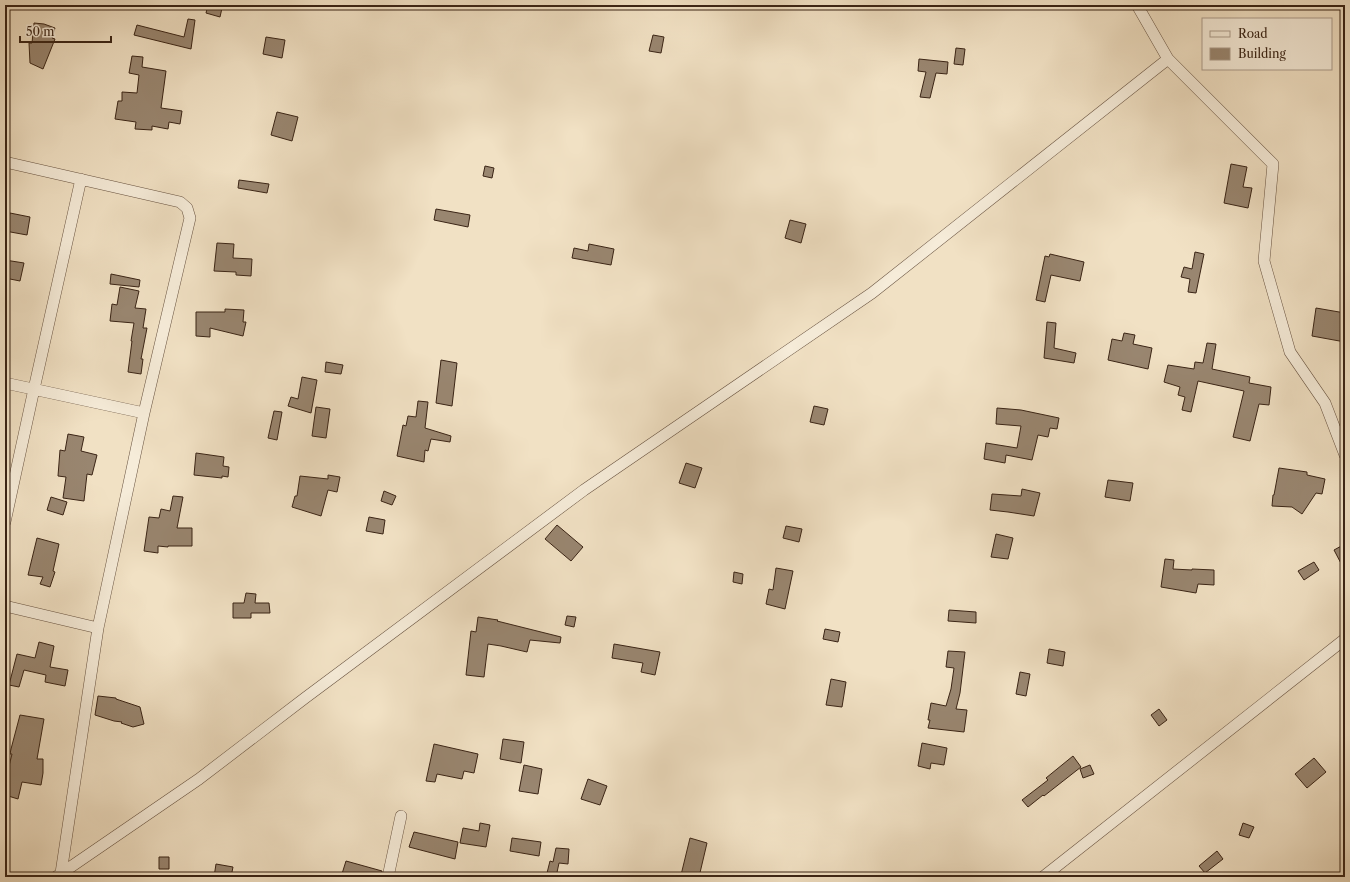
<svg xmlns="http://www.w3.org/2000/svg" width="1350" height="882" font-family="'Libre Caslon Text',serif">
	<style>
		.building { fill: #998670; stroke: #3a2415 }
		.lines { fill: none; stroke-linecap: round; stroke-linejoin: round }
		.street-casing { stroke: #685341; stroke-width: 12 }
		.street { stroke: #f6ecd9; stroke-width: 11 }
	</style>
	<rect width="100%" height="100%" fill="#f1e1c4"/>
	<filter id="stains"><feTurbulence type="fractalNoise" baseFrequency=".005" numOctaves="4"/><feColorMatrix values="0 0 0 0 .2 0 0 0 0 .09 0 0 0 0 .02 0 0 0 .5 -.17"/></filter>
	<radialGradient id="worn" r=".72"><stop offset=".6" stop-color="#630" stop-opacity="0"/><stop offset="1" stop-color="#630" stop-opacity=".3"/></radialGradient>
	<path class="building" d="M208 5 222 8 220 17 206 13Z
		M188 19 195 20 191 49 134 35 137 25 184 37Z
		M34 23 44 24 55 28 52 38 55 39 43 69 30 63 29 43H32Z
		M653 35 664 37 661 53 649 51Z
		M266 37 285 40 282 58 263 54Z
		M956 48 965 49 963 65 954 64Z
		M132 56 143 57 142 67 166 71 161 108 182 111 180 124 169 122 168 129 152 126V130L135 129 136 122 115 119 118 101H122V92L137 93 139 75 129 73Z
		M919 59 948 62 947 74 936 73 930 98 920 97 926 72 918 71Z
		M277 112 298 117 292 141 271 135Z
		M1231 164 1247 167 1243 187 1252 188 1248 208 1224 203Z
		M485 166 494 168 492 178 483 176Z
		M239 180 269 184 267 193 238 188Z
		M436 209 470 215 468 227 434 220Z
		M10 213 30 217 27 235 5 231V221L8 222Z
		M790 220 806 224 801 243 785 238Z
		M217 243 234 244 233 258 252 259 251 276 236 275V272L214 271Z
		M589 244 614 249 611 265 572 258 574 248 588 251Z
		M1195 252 1204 254 1196 293 1188 292 1190 279 1181 277 1184 267 1192 269Z
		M1050 254 1084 262 1080 281 1051 275 1045 302 1036 300 1045 256 1049 257Z
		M5 260 24 263 20 281 5 278Z
		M111 274 140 280 139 287 110 284Z
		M120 287 139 291 135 308 146 309 143 328H147L141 359H143L141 374 128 372 132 341H131L134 323 110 321 112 304 117 305Z
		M1316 308 1345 313V342L1312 336Z
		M225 309 244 310 243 322H246L243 336 210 328V337L196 336V312H225Z
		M1047 322 1056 323 1054 348 1076 353 1074 363 1044 358Z
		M1124 333 1135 335 1133 344 1152 348 1148 369 1108 360 1112 339 1122 341Z
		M1207 343 1216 344 1212 369 1250 377 1249 383 1271 387 1269 405 1259 404 1250 441 1233 437 1244 391 1198 381 1191 412 1182 410 1185 397 1178 395 1180 387 1164 382 1168 365 1194 369 1195 362 1203 363Z
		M441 360 457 363 452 406 436 403Z
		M326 362 343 365 341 374 325 372Z
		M302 377 317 380 311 413 288 406 291 397 298 399Z
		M418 401 428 402 425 428 451 436 450 442 431 439 428 451 425 450 424 462 397 456 403 425 406 426 408 416 416 417Z
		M814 406 828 409 824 425 810 422Z
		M316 407 330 409 326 438 312 436Z
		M997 408 1021 410 1059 418 1057 429 1050 428 1048 437 1038 435 1032 460 1006 455 1005 463 984 459 986 443 1017 448 1021 426 996 424Z
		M274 411 282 412 277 440 268 438Z
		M68 434 84 437 81 451 97 455 92 475 87 474 84 501 63 498 66 477 58 476 60 450 65 451Z
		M196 453 224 457 223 466 229 467 228 477 222 476V478L194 475Z
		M686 463 702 468 695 488 679 483Z
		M1279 468 1307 472V475L1325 479 1322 494 1316 493 1302 514 1292 507 1272 506 1273 495H1274Z
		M328 475 340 477 337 492 328 490 321 516 292 507 295 496H297L300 476 328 479Z
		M1108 480 1133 483 1130 501 1105 497Z
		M1022 489 1040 493 1034 516 1008 512 990 510 992 494 1021 496Z
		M384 491 396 496 392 505 381 501Z
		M173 496 183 497 177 528H192V546H168V547L158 546V553L144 551 149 517 159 518 161 509 170 511Z
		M51 497 67 502 63 515 47 510Z
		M369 517 385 520 383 534 366 531Z
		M557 525 583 547 571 561 545 539Z
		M786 526 802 529 799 542 783 538Z
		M996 534 1013 538 1008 559 991 557Z
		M37 538 59 544 53 571 55 572 50 587 40 584 43 577 28 575Z
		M1345 544V571L1334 550Z
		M1165 559 1174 560 1173 569 1192 570V569L1214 570V585L1198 584 1196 593 1161 587Z
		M1314 562 1319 570 1304 580 1298 571Z
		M776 568 793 571 785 609 766 604 769 589 773 590Z
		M734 572 743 574 742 584 733 582Z
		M246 593 256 594 255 603H269L270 613H251V618H233V603H244Z
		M949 610 976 612V623L948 621Z
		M567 616 576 617 574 627 565 625Z
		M478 617 498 620 497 621 561 637 560 643 530 640 527 652 501 646 488 644 484 677 466 675 471 631 476 632Z
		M825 629 840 632 838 642 823 639Z
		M39 642 54 646 50 667 68 670 65 686 45 682 46 675 24 670 19 687 9 685 17 654 35 658Z
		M614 644 660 652 655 675 641 672 643 663 612 658Z
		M1049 649 1065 652 1063 666 1047 663Z
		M948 651 965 652 960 693 956 709 967 710 964 732 928 728 930 720H928L931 703 946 706 951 689 954 668 946 667Z
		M1020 672 1030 674 1026 696 1016 694Z
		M831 679 846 682 842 707 826 705Z
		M98 696 116 698V699L140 707 144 724 133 727 121 723 122 722 114 721 95 715Z
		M1159 709 1167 720 1159 726 1151 715Z
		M20 715 44 719 37 759H43V773L41 785 22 782 18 799 5 795V782L12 754H10L11 749Z
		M503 739 524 742 521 763 500 759Z
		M922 743 947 748 944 765 931 763 930 769 918 766Z
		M434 744 478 754 474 773 464 771 462 779 437 774 435 782 426 781Z
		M1073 756 1081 767 1044 796 1043 795 1028 807 1022 800 1048 780 1046 778Z
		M1314 758 1326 772 1307 788 1295 774Z
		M524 765 542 769 538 794 519 791Z
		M1090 765 1094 774 1083 778 1080 769Z
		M588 779 607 786 600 805 581 799Z
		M480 823 490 825 486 847 460 843 463 828 479 831Z
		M1243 823 1254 827 1249 838 1239 835Z
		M414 832 458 842 455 859 409 847Z
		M512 838 541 842 539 856 510 851Z
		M690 838 707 843 699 877H689L681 875Z
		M556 848 569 849 568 864 559 863 556 877H546L550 861 553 862Z
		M1217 851 1223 859 1205 873 1199 866Z
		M159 857H169V869H159Z
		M346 861 382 871 381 877H341Z
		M216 864 233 867 231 877H214Z"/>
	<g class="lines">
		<g class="street-casing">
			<path id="street" d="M1137 5 1168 59 1273 164 1264 261 1290 352 1325 403 1345 455
				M5 162 180 202 187 208 190 218 144 413 98 628 61 873
				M5 383 144 413
				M5 522 34 389 81 179
				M5 606 98 628
				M56 877 199 779 305 698 584 490 872 293 1168 59
				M388 877 401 816
				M1043 877 1345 639"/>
		</g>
		<use href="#street" class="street"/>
	</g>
	<rect width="1350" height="882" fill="none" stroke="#f1e1c4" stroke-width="20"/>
	<rect x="6" y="6" width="1338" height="870" fill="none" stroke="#3a2415" stroke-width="2"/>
	<rect x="10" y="10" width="1330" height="862" fill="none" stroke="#3a2415"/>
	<rect x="1202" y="18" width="130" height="52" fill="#f6ecd9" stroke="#ab9c8b"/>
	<rect x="1210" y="31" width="20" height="6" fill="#f6ecd9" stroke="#ab9c8b"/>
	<text x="1238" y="38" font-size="12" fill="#3a2415">Road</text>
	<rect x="1210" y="48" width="20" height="12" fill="#998670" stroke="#ab9c8b"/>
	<text x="1238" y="58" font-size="12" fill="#3a2415">Building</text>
	<path d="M20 36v6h91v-6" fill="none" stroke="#3a2415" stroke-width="2"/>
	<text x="26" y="36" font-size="12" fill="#3a2415" stroke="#f6ecd9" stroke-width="3" paint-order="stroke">50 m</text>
	<rect width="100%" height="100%" filter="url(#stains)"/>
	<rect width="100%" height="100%" fill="url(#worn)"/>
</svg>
